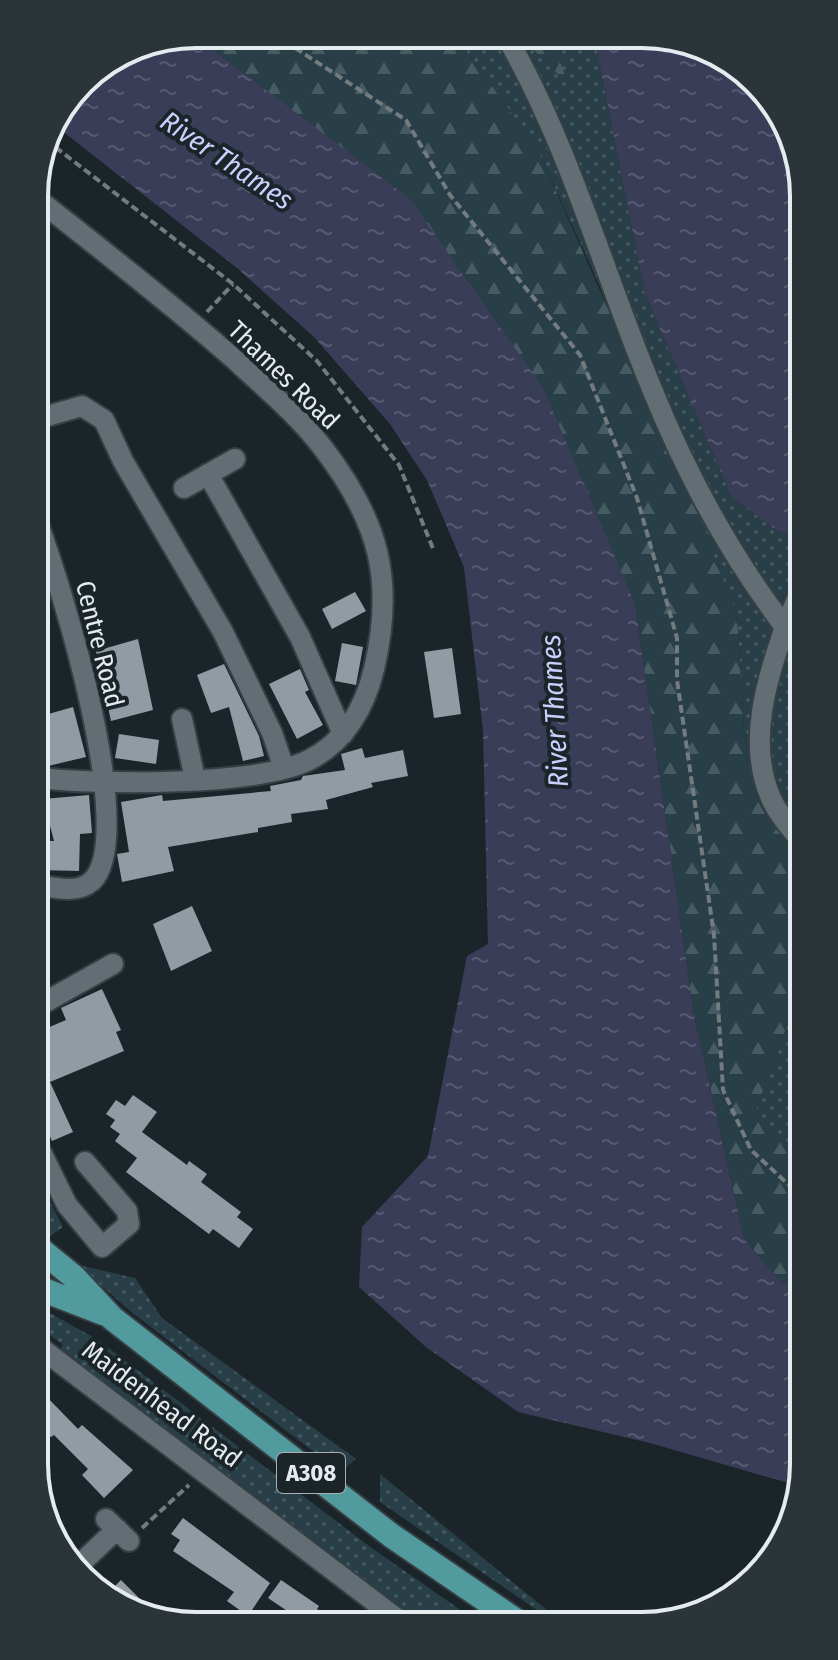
<svg xmlns="http://www.w3.org/2000/svg" width="838" height="1660" font-family="'Fira Sans Condensed',sans-serif">
	<style>
		.green { fill: url(#green-dots) }
		.forest { fill: url(#forest-firs) }
		.water { fill: url(#water-ripples) }
		.building { fill: #929ba4 }
		.lines { fill: none; stroke-linecap: round; stroke-linejoin: round }
		.minor-casing { stroke: #363f43; stroke-width: 24 }
		.major-casing { stroke: #363f43; stroke-width: 28 }
		.path { stroke: #737b7f; stroke-width: 4; stroke-dasharray: 8 4; stroke-linecap: butt }
		.minor { stroke: #626e73; stroke-width: 20 }
		.major { stroke: #519a9e; stroke-width: 24 }
		.labels { text-anchor: middle; stroke-width: 8; stroke-linejoin: round; paint-order: stroke }
		.shield { fill: #1b2529; stroke: #a8b0b4; stroke-width: 2 }
		.shield-label { font-size: 24px; font-weight: bold; fill: #e5ecef }
		.street-label { font-size: 26px; fill: #e5ecef; stroke: #1b2529 }
		.water-label { font-size: 28px; font-style: italic; fill: #c9cffc; stroke: #1b2529 }
		.rim { fill: none; stroke: #e5ecef; stroke-width: 4 }
	</style>
	<defs>
		<pattern id="green-dots" width="8" height="8" patternUnits="userSpaceOnUse" patternTransform="scale(2)"><rect width="8" height="8" fill="#283f48"/><path d="M2 2h.1M6 6h.1" fill="none" stroke="#475b63" stroke-width="1.8" stroke-linecap="round"/></pattern>
		<pattern id="forest-firs" width="22" height="20" patternUnits="userSpaceOnUse" patternTransform="scale(2)"><rect width="22" height="20" fill="#283f48"/><path d="M5 1l3.5 6h-7zM16 11l3.5 6h-7z" fill="#475b63"/></pattern>
		<pattern id="water-ripples" width="26" height="14" patternUnits="userSpaceOnUse" patternTransform="scale(2)"><rect width="26" height="14" fill="#3a3d58"/><path d="M2 4q2-2 4 0t4 0M15 11q2-2 4 0t4 0" fill="none" stroke="#565970"/></pattern>
	</defs>
	<rect width="100%" height="100%" fill="#1b2529"/>
	<path class="green" d="M455 36 594 37 645 294 731 496 773 528 798 540 800 854 781 835 764 803 744 731 737 614 602 291 537 148Z
		M775 114 796 145V213Z
		M801 988 802 1163 756 1110Z
		M41 1184 63 1227 47 1238 41 1232Z
		M78 1265 135 1278 162 1318 356 1459 340 1472 130 1311Z
		M41 1308 98 1340 373 1549 475 1620 417 1621 60 1349 63 1345 41 1328Z
		M380 1474 558 1619H550L380 1502Z"/>
	<path class="forest" d="M193 35 455 36 537 148 693 501 737 614 744 731 764 803 781 835 800 854 801 988 756 1110 802 1163V1287L781 1282 744 1239 694 1015 635 604Z
		M521 36H550L569 85 524 40Z"/>
	<path class="water" d="M193 35 410 199 543 388 635 604 694 1015 744 1239 781 1282 802 1287 804 1475 799 1486 650 1443 518 1412 426 1347 359 1287 362 1227 428 1156 467 956 488 944 483 731 464 567 427 480 390 424 314 337 237 268 52 123C101 59 114 50 193 35Z
		M594 37H673L748 74 775 114 796 213 798 540 773 528 731 496 645 294Z"/>
	<path class="building" d="M355 592 366 611 332 629 322 609Z
		M138 639 153 710 111 721 96 651Z
		M342 643 363 647 356 685 335 681Z
		M452 648 461 714 434 718 424 652Z
		M224 664 259 736 264 756 243 761 229 707 211 713 197 675Z
		M300 669 309 690 305 692 323 725 297 739 269 684Z
		M73 707 86 757 48 766 38 717Z
		M119 734 159 740 156 764 115 758Z
		M362 748 365 758 403 750 408 776 371 783 373 787 326 800 328 809 291 814 292 822 258 828V832L168 847 174 871 122 882 117 854 129 852 121 802 162 795 163 801 271 791 270 786 301 780 303 776 345 770 341 754Z
		M89 795 92 833 80 834 79 871 39 870V841H54L43 799Z
		M192 906 212 951 171 971 153 924Z
		M102 989 121 1030 116 1032 124 1051 50 1082 73 1132 52 1141 40 1114V1031L66 1020 61 1008Z
		M133 1095 157 1112 142 1132 187 1165 189 1161 207 1174 201 1182 241 1212 237 1217 253 1229 239 1248 213 1229 209 1234 126 1172 137 1158 115 1141 120 1134 110 1127 115 1120 106 1114 116 1100 125 1106Z
		M42 1392 78 1429 82 1425 133 1470 104 1498 82 1475 88 1469 54 1435 51 1437 42 1428Z
		M183 1518 270 1583 248 1616 227 1601 234 1592 173 1551 180 1540 171 1534Z
		M121 1580 155 1614 154 1615 107 1594Z
		M281 1580 319 1606 317 1609 337 1622 305 1623 268 1598Z"/>
	<g class="lines">
		<g class="minor-casing">
			<path id="minor" d="M506 36C570 147 603 272 652 389 686 473 730 555 785 627 766 681 747 744 771 798 777 813 790 827 800 840
				M35 197C102 250 169 302 233 358 264 387 297 414 323 448 379 521 395 580 374 669 365 707 345 742 309 760 258 786 98 785 39 778
				M37 419 82 406 104 420 123 461 223 632 272 733 284 768
				M208 474 300 637 343 734
				M184 488 235 459
				M37 522C60 580 139 835 92 881 78 894 56 888 39 885
				M798 597 785 627 799 641
				M182 719 195 779
				M40 1005 113 964
				M41 1152 67 1205 102 1247 129 1224 127 1211 85 1162
				M42 1349 400 1621
				M106 1519 129 1541
				M77 1567 117 1529"/>
		</g>
		<g class="major-casing">
			<path id="major" d="M41 1250 74 1277 112 1318 312 1474 392 1536 515 1620
				M41 1289 103 1313"/>
		</g>
		<path class="path" d="M275 35 406 120 450 195 580 355 637 498 677 638V680L714 935 723 1090 751 1150 802 1197
			M46 140 233 284 317 361 399 465 434 551
			M207 312 233 284
			M142 1528 189 1485"/>
		<use href="#minor" class="minor"/>
		<use href="#major" class="major"/>
	</g>
	<g class="labels">
		<rect class="shield" x="277" y="1453" width="68" height="40" rx="6"/>
		<g class="shield-label">
			<text x="311" y="1481">A308</text>
		</g>
		<g class="street-label">
			<text transform="translate(284 375) rotate(44)" y="9">Thames Road</text>
			<text transform="translate(100 644) rotate(76)" y="9">Centre Road</text>
			<text transform="translate(162 1404) rotate(37)" y="9">Maidenhead Road</text>
		</g>
		<g class="water-label">
			<text transform="translate(227 160) rotate(34)" y="10">River Thames</text>
			<text transform="translate(554 711) rotate(-93)" y="10">River Thames</text>
		</g>
	</g>
	<path d="M0 0H838V1660H0ZM196 48H642A148 148 0 0 1 790 196V1464A148 148 0 0 1 642 1612H196A148 148 0 0 1 48 1464V196A148 148 0 0 1 196 48Z" fill="#2b3539" fill-rule="evenodd"/>
	<path class="rim" d="M196 48H642A148 148 0 0 1 790 196V1464A148 148 0 0 1 642 1612H196A148 148 0 0 1 48 1464V196A148 148 0 0 1 196 48Z"/>
</svg>
